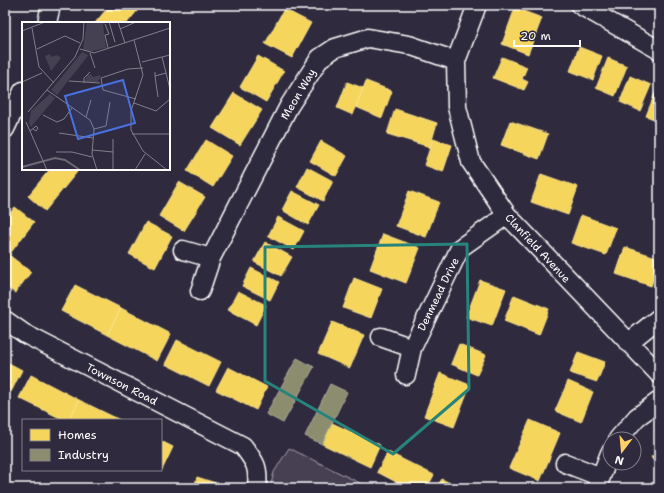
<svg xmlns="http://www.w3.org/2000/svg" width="664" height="493" font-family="'Shantell Sans',sans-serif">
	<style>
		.green { fill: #464152; stroke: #a2a0a8 }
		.homes { fill: #f6d55c; stroke: #f9e28d }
		.industry { fill: #8c8c6e; stroke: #aeae9a }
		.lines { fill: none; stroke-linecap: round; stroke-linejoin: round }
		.street-casing { stroke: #fff; stroke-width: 21 }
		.street { stroke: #2f2a3d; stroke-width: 18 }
		.marked { fill: none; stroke: #27847c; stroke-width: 3; stroke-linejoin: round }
		.labels { text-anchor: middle; stroke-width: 4; stroke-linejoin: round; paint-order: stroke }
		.street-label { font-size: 11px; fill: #fff; stroke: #2f2a3d }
		.inset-river { fill: none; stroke: #6d6a77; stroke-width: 2 }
		.inset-road { fill: none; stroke: #827f8b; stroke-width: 1 }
		.view { fill: #4a71e0; fill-opacity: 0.15; stroke: #4a71e0; stroke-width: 2 }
		.inset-edge { fill: none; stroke: #fff; stroke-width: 2 }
	</style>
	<rect width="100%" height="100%" fill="#2f2a3d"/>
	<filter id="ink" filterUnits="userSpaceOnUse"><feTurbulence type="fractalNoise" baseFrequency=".025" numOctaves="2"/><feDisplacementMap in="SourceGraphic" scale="8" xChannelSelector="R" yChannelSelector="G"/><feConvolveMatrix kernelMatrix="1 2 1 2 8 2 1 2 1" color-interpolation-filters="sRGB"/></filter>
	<g filter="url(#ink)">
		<path class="green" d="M289 448 370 488H270L274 472Z"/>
		<path class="homes" d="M110 5H142L127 23H95Z
			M419 5H434L432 10Z
			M650 5H659V12L649 8Z
			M515 8 542 18 528 54 502 44Z
			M284 9 311 23 292 58 265 44Z
			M579 47 602 56 593 80 570 71Z
			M258 56 284 71 266 102 240 87Z
			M502 57 527 67 522 79 528 82 524 90 493 78Z
			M608 58 627 66 615 96 596 88Z
			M630 76 651 85 640 111 620 102Z
			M366 81 392 91 382 118 356 107Z
			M347 82 363 88 353 115 337 108Z
			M657 88 659 89V121L646 116Z
			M234 93 262 110 240 145 212 128Z
			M395 109 437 123 430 147 387 134Z
			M510 121 548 134 539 159 501 145Z
			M433 139 452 145 443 172 424 165Z
			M206 140 232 156 213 187 187 171Z
			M321 141 347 156 336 176 310 161Z
			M307 167 333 181 323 201 297 187Z
			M50 169H74L77 172 45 211 28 196Z
			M541 174 578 187 568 215 531 202Z
			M179 182 205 197 184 231 159 216Z
			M292 191 319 205 308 225 282 210Z
			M409 191 439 202 426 237 396 226Z
			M15 207 34 222 9 255 31 272 15 293 5 286V219Z
			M581 215 616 228 606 255 571 243Z
			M278 217 304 231 294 250 268 236Z
			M146 222 172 236 155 268 129 254Z
			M383 234 420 248 406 283 370 269Z
			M265 242 292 257 281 276 254 262Z
			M625 247 659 258V262L651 286 616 274Z
			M251 268 279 282 270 300 242 286Z
			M354 278 382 289 371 318 343 308Z
			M480 280 506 289 492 326 466 317Z
			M75 285 121 308 107 335 61 311Z
			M238 291 266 305 256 325 228 310Z
			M514 295 549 309 539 335 504 321Z
			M121 308 171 334 157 361 107 335Z
			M332 322 364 335 350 368 318 354Z
			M177 340 221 362 209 386 165 364Z
			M459 344 486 355 477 375 451 364Z
			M578 352 605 362 597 382 570 373Z
			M5 361 22 370 11 392 5 389Z
			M228 367 267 387 256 410 216 390Z
			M440 373 470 385 454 427 424 416Z
			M31 375 79 400 69 420H64L19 398Z
			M568 381 593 392 581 422 555 411Z
			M79 400 120 420H69Z
			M530 420 560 433 540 481 509 468Z
			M332 423 380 445 370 467 322 444Z
			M161 441 173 447 162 470 161 469Z
			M388 452 434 475 427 488H408L377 472Z
			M659 452V469L651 457Z
			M197 477 228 487 227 488H194Z
			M442 479 459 488H436Z"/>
		<path class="industry" d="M297 358 314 367 283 423 266 414Z
			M330 384 347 392 322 444 305 436Z"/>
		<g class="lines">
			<g class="street-casing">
				<path id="street" d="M477 5 456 61 457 107 471 162 507 215 659 374
					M580 5 659 50
					M47 23 51 5
					M5 129 23 91
					M183 250 211 258
					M200 291 211 258 289 106 320 58 335 48 368 38 409 45 456 61
					M5 320 25 334 243 446C255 462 259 466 257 488
					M381 337 412 348
					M628 343 659 318
					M406 375 412 348 460 248 507 215
					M618 439 637 417 659 401
					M565 463 601 477
					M597 487 610 453"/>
			</g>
			<use href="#street" class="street"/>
		</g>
	</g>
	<path class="marked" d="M467 244 469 389 393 454 265 381V247Z"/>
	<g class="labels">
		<g class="street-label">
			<text transform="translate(298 94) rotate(-59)" y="4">Meon Way</text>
			<text transform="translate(538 248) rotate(47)" y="4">Clanfield Avenue</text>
			<text transform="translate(438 294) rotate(-64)" y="4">Denmead Drive</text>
			<text transform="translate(122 384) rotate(27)" y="4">Townson Road</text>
		</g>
	</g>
	<g transform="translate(22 22)">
		<rect width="148" height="148" fill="#2f2a3d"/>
		<path d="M65 0H86L81 2 84 26 67 30 61 27ZM60 30 66 33 65 35 35 73 29 68ZM28 32 30 35 35 33 39 36 29 49 23 34ZM69 52 71 55 79 53 76 60H63L65 53ZM28 72 33 76 9 105 7 101 9 89Z" fill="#464152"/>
		<path class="inset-river" d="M0 145 33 136 43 138 58 148"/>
		<path class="inset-road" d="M87 0 93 20M96 0 103 21M83 2 87 12 83 13 86 26M10 6 17 45 32 61M98 7 114 0M0 9 23 0M112 18 121 53 109 89V108L121 129 145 148M15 27 43 14 58 21M58 27 72 31 148 6M68 31 73 46M140 35 148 67M120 40 148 33M133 50V54L144 51M133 54 136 75M47 59 78 61M0 60 20 51M62 61V56L68 50M25 68 68 98 72 107 70 132 75 148M114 77 81 68 79 56 106 47 121 46M112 81 134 89 148 77M6 90 53 35 61 17 62 0M21 93 35 100 42 97 50 86M64 95 69 78M4 100 25 148M72 107 84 104 88 80M8 109 14 104 16 106 14 109 11 107M37 111 71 116M110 112H148M91 117V147M70 128 91 130M34 130H50L70 135M113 148 123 132"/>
		<path class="view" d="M101 58 113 101 56 117 43 74Z"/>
		<rect width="148" height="148" class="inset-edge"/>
	</g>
	<rect width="664" height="493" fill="none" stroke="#2f2a3d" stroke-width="20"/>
	<rect x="10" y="10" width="644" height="473" fill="none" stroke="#fff" stroke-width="1.5" filter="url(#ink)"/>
	<rect x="22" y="419" width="140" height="52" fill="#2f2a3d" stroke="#827f8b"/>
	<rect x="30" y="429" width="20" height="12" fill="#f6d55c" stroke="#827f8b"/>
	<text x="58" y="439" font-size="12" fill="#ffffff">Homes</text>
	<rect x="30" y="449" width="20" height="12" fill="#8c8c6e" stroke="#827f8b"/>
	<text x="58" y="459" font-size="12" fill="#ffffff">Industry</text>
	<g transform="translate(622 451) rotate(196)"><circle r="19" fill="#2f2a3d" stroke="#827f8b"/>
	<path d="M0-3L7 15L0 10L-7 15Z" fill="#ffd166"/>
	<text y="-6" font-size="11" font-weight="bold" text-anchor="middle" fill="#ffffff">N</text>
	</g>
	<path d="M514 40v6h66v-6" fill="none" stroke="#ffffff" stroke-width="2"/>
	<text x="520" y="40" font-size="12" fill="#ffffff" stroke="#2f2a3d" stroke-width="3" paint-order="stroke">20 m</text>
</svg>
